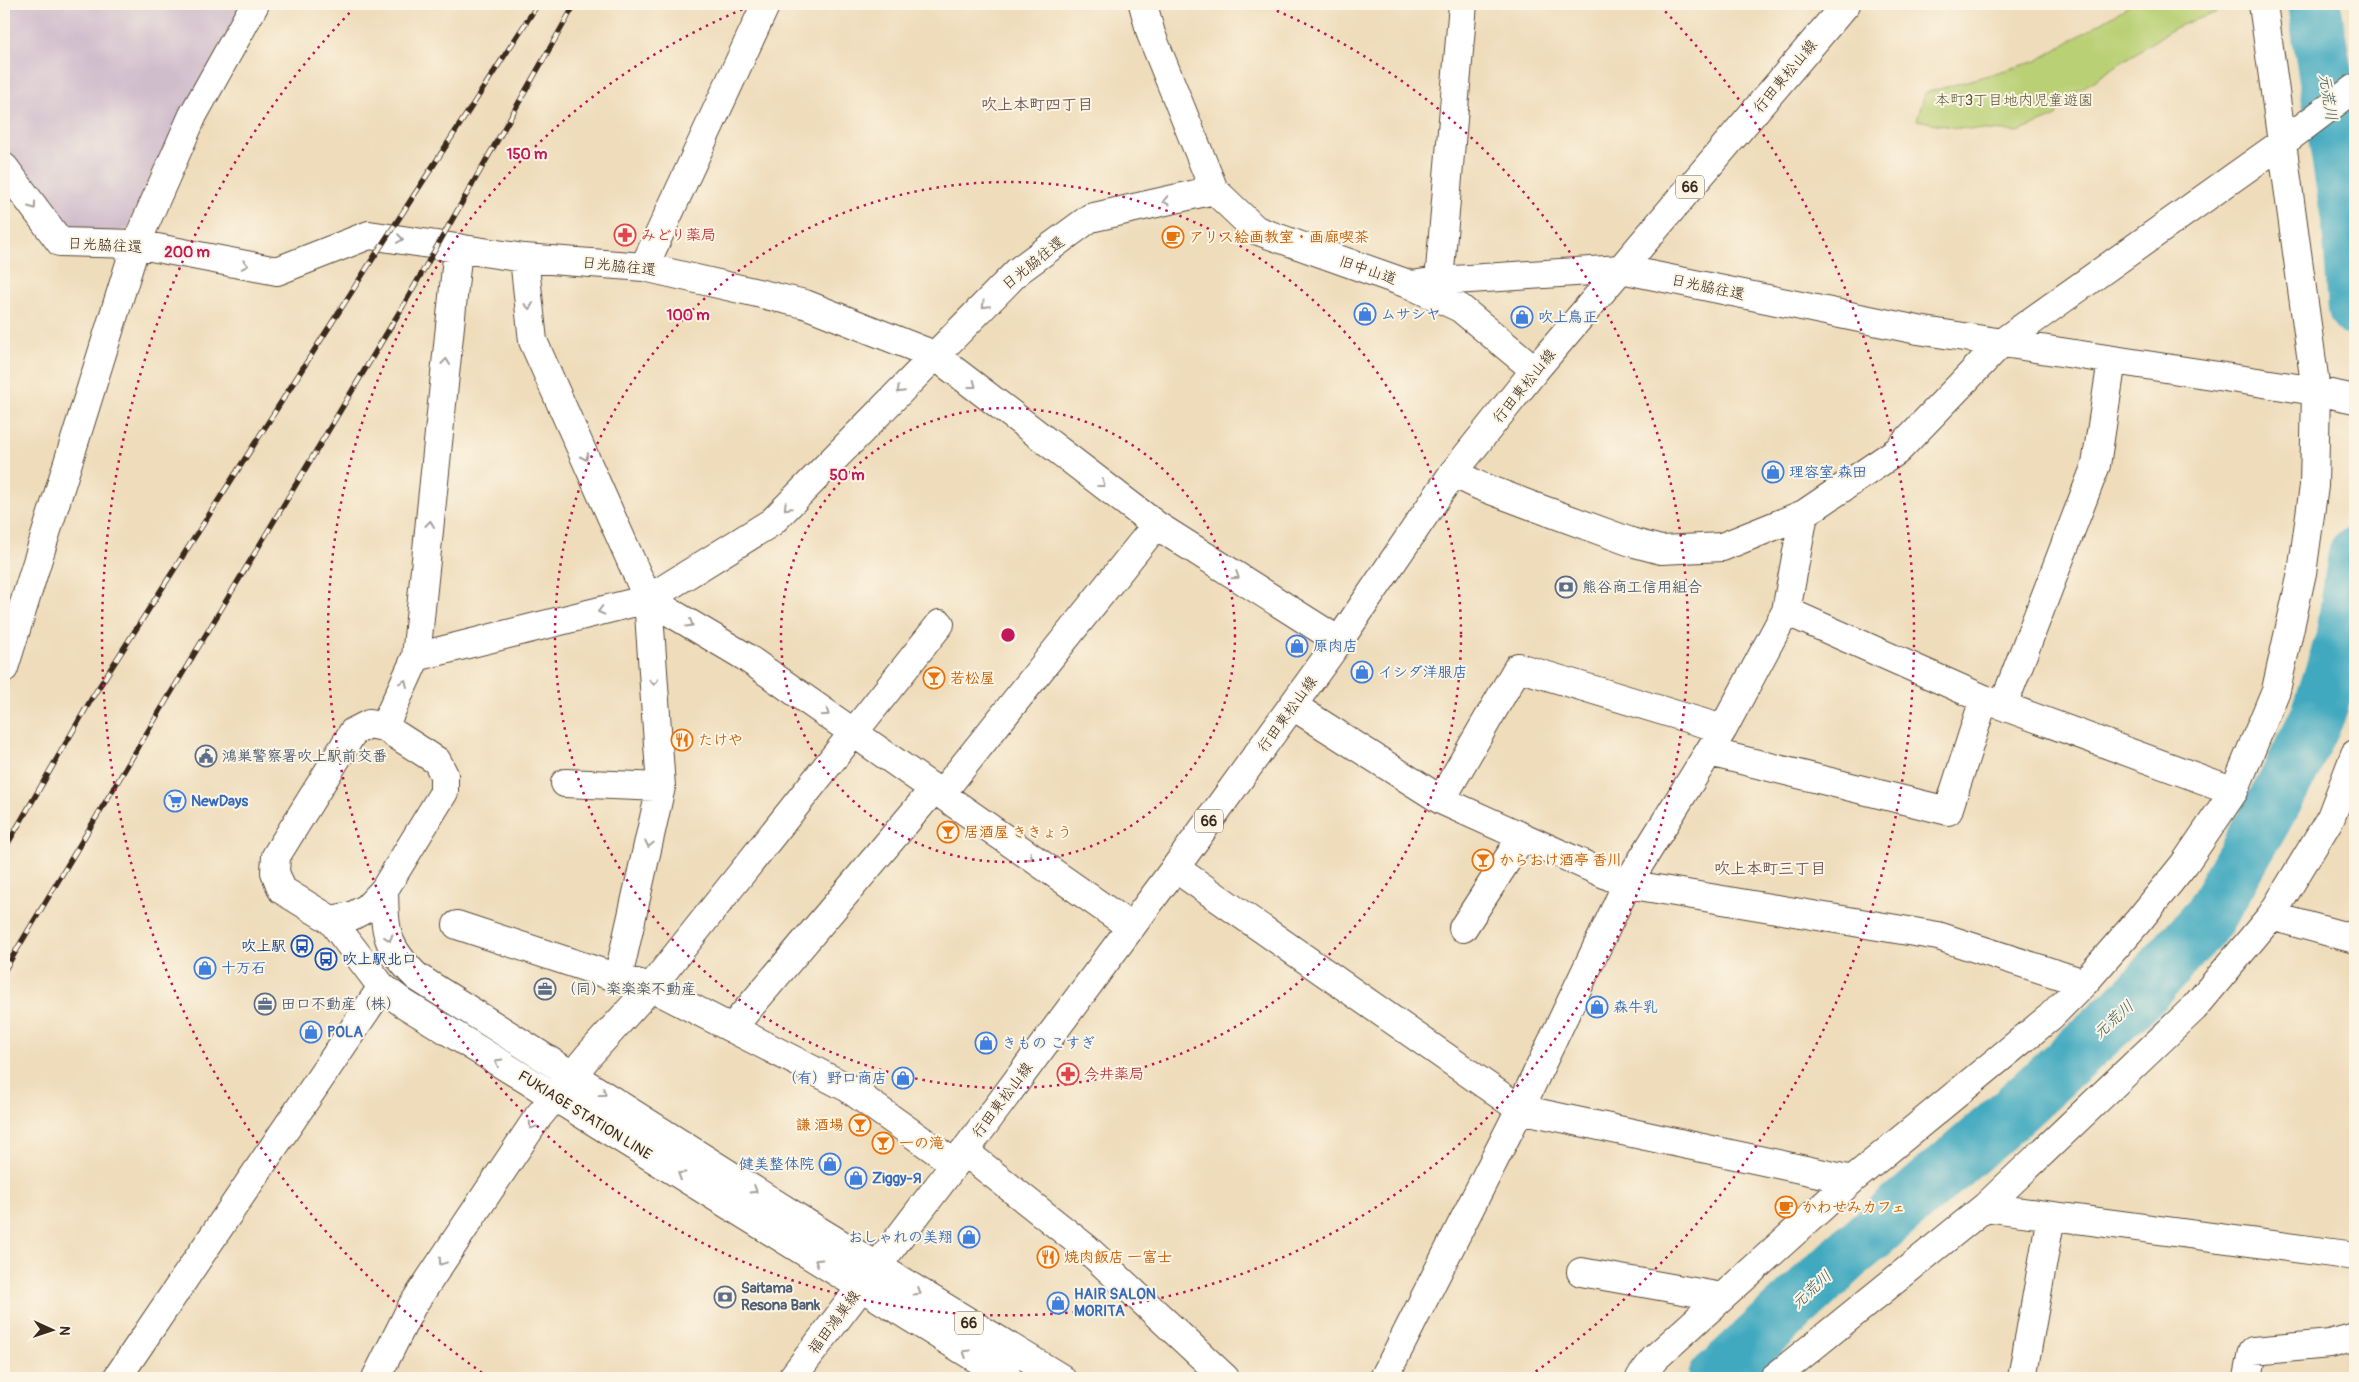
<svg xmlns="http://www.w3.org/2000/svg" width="2359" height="1382" font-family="Pangolin,'Klee One',sans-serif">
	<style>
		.industrial { fill: #d0bdcc }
		.green { fill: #b9d074; stroke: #7a7d49 }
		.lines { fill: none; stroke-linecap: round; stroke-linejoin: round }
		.river { stroke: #3fa9bf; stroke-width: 54 }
		.minor-casing { stroke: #564535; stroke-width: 30 }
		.major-casing { stroke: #564535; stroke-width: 30 }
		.minor { stroke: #fff; stroke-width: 28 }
		.major { stroke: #fff; stroke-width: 28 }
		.rail-casing { stroke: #3b2a1e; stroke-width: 5.5 }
		.rail { stroke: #fcf5e5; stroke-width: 4; stroke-dasharray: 11; stroke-linecap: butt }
		.oneway { stroke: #a79f9a }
		.ring { fill: none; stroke: #c2185b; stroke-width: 2.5; stroke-dasharray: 2.5 5 }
		.labels { text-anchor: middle; stroke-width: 4; stroke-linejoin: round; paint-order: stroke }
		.shield { fill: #fcf5e5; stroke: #75675a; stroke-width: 1 }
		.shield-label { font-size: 14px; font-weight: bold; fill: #3b2a1e }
		.street-label { font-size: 15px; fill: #3b2a1e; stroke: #fcf5e5 }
		.park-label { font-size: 15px; fill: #5a5434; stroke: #fcf5e5 }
		.health-label { font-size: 15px; font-weight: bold; fill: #be3a42; stroke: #fcf5e5; text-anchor: start }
		.food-label { font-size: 15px; font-weight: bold; fill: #c56008; stroke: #fcf5e5; text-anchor: start }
		.shop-label { font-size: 15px; font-weight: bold; fill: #366cbe; stroke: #fcf5e5; text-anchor: start }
		.service-label { font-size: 15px; font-weight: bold; fill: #4e5e75; stroke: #fcf5e5; text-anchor: start }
		.transit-label { font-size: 15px; font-weight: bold; fill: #164399; stroke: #fcf5e5; text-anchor: end }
		.water-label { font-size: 16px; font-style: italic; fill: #3d5d5e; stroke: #fcf5e5 }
		.neighbourhood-label { font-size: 16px; font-weight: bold; fill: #72585c; stroke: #fcf5e5 }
		.centre { fill: #c2185b; stroke: #fcf5e5; stroke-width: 2.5 }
		.ring-label { font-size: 15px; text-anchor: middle; font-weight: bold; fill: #c2185b; stroke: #fcf5e5; stroke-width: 4; stroke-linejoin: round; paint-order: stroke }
	</style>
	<rect width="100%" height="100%" fill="#fcf5e5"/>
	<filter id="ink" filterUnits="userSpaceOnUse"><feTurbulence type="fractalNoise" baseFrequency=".02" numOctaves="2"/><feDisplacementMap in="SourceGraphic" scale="10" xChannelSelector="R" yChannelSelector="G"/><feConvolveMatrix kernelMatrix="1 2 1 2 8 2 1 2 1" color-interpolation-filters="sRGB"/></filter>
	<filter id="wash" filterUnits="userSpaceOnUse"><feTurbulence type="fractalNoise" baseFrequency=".0096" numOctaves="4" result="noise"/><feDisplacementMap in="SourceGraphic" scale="20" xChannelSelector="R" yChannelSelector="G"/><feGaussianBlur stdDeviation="1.12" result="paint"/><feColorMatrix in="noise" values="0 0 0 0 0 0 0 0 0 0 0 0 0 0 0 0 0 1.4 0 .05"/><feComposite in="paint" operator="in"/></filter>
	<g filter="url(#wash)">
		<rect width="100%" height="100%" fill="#eedcba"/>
		<path class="industrial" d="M4 4H244L154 169 127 229 98 237 78 234 48 215 4 158Z"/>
		<path class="green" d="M2132 4H2239L2174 28 2061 102 2057 116 2018 132 1956 128 1917 120 1925 93 2037 61Z"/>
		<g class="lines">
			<path class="river" d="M2314 4 2349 226 2355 309
				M1715 1378 1852 1251 1997 1126 2139 996 2209 917 2284 785 2318 715 2342 640 2355 554"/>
		</g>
	</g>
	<g filter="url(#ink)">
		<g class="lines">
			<g class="minor-casing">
				<path id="minor" d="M1143 4 1151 34 1214 190 1256 230 1411 285 1460 308 1535 370
					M4 167 60 242 136 244 277 271 369 235 524 258 644 267 805 304 934 355 1156 525 1339 641
					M524 258 533 341 648 599 661 787 618 978
					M644 267 766 4
					M1439 281 1463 4
					M1411 285 1439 281 1621 269 1918 330 2316 391 2355 399
					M1453 473 1480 486 1530 505 1631 542 1661 550 1722 547 1804 514 1897 451 2001 343 2282 143 2355 88
					M648 599 744 656 1131 927
					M1786 611 1984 699 2234 791
					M416 657 648 599 772 522 1018 271 1090 218 1214 190
					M4 668 136 244 193 115 255 4
					M1293 706 1441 800 1627 884 1938 936 2084 983
					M2003 706 2096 465 2112 360
					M369 724 384 727 437 761 444 775V792L384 890 367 908 352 916 331 920 282 890 275 872 276 856 353 732Z
					M384 727 416 657 458 248
					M1709 752 1948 811 1984 699
					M565 783 661 787
					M941 794 1156 525
					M1441 800 1518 667 1723 729
					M1175 868 1520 1109 1852 1180
					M2271 916 2355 939
					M457 925 618 978 651 987 848 1088 955 1164
					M1463 928 1522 837
					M732 1028 934 789
					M964 1151 1086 1248 1225 1378
					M1985 1207 2355 1256
					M1581 1272 1722 1297
					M117 1378 382 987
					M376 1378 412 1306 538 1117 589 1055 651 987 940 624
					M1384 1378 1520 1109 1627 884 1723 729 1786 611 1804 514
					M1640 1378 1655 1358 1852 1180 2050 1017 2084 983 2140 919 2185 863 2234 791 2276 690 2302 573 2314 486 2316 391 2263 4
					M1774 1378 1985 1207 2194 1008 2271 916 2331 817 2355 754
					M2022 1378 2051 1216
					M2248 1378 2253 1351 2330 1344 2355 1337"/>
			</g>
			<g class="major-casing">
				<path id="major" d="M384 890C385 933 385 946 417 977L806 1223 1061 1378
					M331 920 382 987 403 1003 1008 1378
					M792 1378 955 1164 1175 868 1339 641 1453 473 1535 370 1846 4"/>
			</g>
			<use href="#minor" class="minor"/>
			<use href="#major" class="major"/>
			<g class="rail-casing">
				<path id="rail" d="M4 850 92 698 372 260 538 4
					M4 971 403 306 575 4"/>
			</g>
			<use href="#rail" class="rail"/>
		</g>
		<defs><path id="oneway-chevron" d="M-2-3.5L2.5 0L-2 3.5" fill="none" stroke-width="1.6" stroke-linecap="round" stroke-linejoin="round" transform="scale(1.25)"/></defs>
		<g class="oneway">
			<use href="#oneway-chevron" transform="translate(1166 201) rotate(167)"/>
			<use href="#oneway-chevron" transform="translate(33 206) rotate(54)"/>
			<use href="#oneway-chevron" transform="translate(400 239) rotate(8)"/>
			<use href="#oneway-chevron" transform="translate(245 265) rotate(11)"/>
			<use href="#oneway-chevron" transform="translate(985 305) rotate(135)"/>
			<use href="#oneway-chevron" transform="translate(529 306) rotate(84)"/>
			<use href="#oneway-chevron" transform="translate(446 362) rotate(-84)"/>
			<use href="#oneway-chevron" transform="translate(973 385) rotate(37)"/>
			<use href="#oneway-chevron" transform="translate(900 390) rotate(134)"/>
			<use href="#oneway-chevron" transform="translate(585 457) rotate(66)"/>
			<use href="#oneway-chevron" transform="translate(1102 484) rotate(37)"/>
			<use href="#oneway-chevron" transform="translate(787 507) rotate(134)"/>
			<use href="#oneway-chevron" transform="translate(430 524) rotate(-84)"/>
			<use href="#oneway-chevron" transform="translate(1236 576) rotate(33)"/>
			<use href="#oneway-chevron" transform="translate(601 611) rotate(166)"/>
			<use href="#oneway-chevron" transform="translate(690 624) rotate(31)"/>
			<use href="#oneway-chevron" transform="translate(654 682) rotate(86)"/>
			<use href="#oneway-chevron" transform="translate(404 683) rotate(-65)"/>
			<use href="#oneway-chevron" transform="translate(826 713) rotate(35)"/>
			<use href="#oneway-chevron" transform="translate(649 844) rotate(102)"/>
			<use href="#oneway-chevron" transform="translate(1030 857) rotate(35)"/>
			<use href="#oneway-chevron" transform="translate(389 938) rotate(73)"/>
			<use href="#oneway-chevron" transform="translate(498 1062) rotate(-149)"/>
			<use href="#oneway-chevron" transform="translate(603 1093) rotate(33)"/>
			<use href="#oneway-chevron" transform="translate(532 1126) rotate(124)"/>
			<use href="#oneway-chevron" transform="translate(681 1175) rotate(-148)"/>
			<use href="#oneway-chevron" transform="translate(754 1190) rotate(32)"/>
			<use href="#oneway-chevron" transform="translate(442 1262) rotate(124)"/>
			<use href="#oneway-chevron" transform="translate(818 1262) rotate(-148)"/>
			<use href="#oneway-chevron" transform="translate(918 1292) rotate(32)"/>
			<use href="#oneway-chevron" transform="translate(966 1353) rotate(-148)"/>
		</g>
	</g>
	<g class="ring">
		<circle cx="1008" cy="635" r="227"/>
		<circle cx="1008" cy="635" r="453"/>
		<path d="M1263 5A680 680 0 1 1 753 5"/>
		<path d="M488 1377A906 906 0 0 1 356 6M1660 6A906 906 0 0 1 1528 1377"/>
	</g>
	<defs>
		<g id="pharmacy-ring" transform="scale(1.125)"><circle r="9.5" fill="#fcf5e5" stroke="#e0444e" stroke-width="1.5"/><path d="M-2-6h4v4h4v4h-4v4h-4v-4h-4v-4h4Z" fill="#e0444e"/></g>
		<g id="cafe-ring" transform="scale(1.125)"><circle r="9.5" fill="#fcf5e5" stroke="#e8710a" stroke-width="1.5"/><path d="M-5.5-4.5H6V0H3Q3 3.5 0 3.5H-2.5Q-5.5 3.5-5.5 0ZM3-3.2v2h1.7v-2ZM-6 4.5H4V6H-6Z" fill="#e8710a"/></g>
		<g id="shop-ring" transform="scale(1.125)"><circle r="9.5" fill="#fcf5e5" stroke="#3f7fe0" stroke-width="1.5"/><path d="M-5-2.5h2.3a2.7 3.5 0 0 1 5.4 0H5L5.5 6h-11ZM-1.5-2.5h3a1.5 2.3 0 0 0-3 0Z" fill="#3f7fe0"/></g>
		<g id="bank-ring" transform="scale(1.125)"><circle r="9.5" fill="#fcf5e5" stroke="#5c6f8a" stroke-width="1.5"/><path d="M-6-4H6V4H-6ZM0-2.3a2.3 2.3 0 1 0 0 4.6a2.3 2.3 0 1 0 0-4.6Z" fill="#5c6f8a"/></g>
		<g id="bar-ring" transform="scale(1.125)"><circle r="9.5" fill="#fcf5e5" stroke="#e8710a" stroke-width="1.5"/><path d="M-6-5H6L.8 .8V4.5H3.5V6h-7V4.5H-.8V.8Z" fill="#e8710a"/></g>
		<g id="restaurant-ring" transform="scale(1.125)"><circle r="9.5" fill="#fcf5e5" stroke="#e8710a" stroke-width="1.5"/><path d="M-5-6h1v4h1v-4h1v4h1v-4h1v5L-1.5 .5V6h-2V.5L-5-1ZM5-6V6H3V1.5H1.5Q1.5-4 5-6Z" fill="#e8710a"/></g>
		<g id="civic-ring" transform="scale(1.125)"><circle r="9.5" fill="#fcf5e5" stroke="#5c6f8a" stroke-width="1.5"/><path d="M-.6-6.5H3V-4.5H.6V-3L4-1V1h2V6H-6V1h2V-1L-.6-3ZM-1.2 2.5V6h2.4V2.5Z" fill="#5c6f8a"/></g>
		<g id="supermarket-ring" transform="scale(1.125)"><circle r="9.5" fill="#fcf5e5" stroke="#3f7fe0" stroke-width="1.5"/><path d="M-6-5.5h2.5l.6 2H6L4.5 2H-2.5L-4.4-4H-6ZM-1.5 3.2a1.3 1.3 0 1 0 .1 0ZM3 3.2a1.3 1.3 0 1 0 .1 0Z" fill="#3f7fe0"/></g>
		<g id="bus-ring" transform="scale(1.125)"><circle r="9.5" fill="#fcf5e5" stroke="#1a4fb4" stroke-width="1.5"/><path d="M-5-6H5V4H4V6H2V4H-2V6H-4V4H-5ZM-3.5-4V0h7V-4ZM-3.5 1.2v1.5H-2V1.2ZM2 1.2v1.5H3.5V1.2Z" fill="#1a4fb4"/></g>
		<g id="office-ring" transform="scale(1.125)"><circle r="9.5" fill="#fcf5e5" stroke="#5c6f8a" stroke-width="1.5"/><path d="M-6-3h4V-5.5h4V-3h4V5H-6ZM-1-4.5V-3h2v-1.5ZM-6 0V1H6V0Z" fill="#5c6f8a"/></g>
	</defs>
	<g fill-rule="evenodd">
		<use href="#pharmacy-ring" x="625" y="235"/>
		<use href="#cafe-ring" x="1173" y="237"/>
		<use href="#shop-ring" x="1365" y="314"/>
		<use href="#shop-ring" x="1522" y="317"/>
		<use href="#shop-ring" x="1773" y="472"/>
		<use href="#bank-ring" x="1566" y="587"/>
		<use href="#shop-ring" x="1297" y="646"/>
		<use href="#shop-ring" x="1362" y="672"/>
		<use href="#bar-ring" x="934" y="678"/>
		<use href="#restaurant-ring" x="682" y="740"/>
		<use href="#civic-ring" x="206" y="756"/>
		<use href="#supermarket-ring" x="175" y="801"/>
		<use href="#bar-ring" x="948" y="832"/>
		<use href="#bar-ring" x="1483" y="860"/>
		<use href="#bus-ring" x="302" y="946"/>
		<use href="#bus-ring" x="326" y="959"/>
		<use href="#shop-ring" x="205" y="968"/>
		<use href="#office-ring" x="545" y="989"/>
		<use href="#office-ring" x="265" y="1004"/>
		<use href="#shop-ring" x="1597" y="1007"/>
		<use href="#shop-ring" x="311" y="1032"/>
		<use href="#shop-ring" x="986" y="1043"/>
		<use href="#pharmacy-ring" x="1068" y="1074"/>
		<use href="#shop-ring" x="903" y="1078"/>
		<use href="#bar-ring" x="860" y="1125"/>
		<use href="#bar-ring" x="883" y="1143"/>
		<use href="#shop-ring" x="830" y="1164"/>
		<use href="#shop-ring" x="856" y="1178"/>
		<use href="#cafe-ring" x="1786" y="1207"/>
		<use href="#shop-ring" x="969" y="1237"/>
		<use href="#restaurant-ring" x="1048" y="1257"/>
		<use href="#bank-ring" x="725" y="1297"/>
		<use href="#shop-ring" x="1058" y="1303"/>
	</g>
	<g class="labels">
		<g class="shield">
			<rect x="1676" y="175.5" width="28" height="23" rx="4"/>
			<rect x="1195" y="809.5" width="28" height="23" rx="4"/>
			<rect x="955" y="1311.5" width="28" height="23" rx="4"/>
		</g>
		<g class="shield-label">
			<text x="1690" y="192">66</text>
			<text x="1209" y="826">66</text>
			<text x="969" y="1328">66</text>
		</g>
		<g class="street-label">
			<text transform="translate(1785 76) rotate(-50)" y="5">行田東松山線</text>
			<text transform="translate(105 245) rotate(3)" y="5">日光脇往還</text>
			<text transform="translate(1033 263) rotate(-39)" y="5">日光脇往還</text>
			<text transform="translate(619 266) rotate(6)" y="5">日光脇往還</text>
			<text transform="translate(1368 270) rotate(19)" y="5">旧中山道</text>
			<text transform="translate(1708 287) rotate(12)" y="5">日光脇往還</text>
			<text transform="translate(1524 386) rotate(-51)" y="5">行田東松山線</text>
			<text transform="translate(1287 714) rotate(-54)" y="5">行田東松山線</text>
			<text transform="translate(1002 1100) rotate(-53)" y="5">行田東松山線</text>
			<text transform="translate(585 1115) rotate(32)" y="5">FUKIAGE STATION LINE</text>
			<text transform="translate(834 1322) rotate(-53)" y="5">福田鴻巣線</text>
		</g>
		<g class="park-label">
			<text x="2014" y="105">本町3丁目地内児童遊園</text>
		</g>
		<g class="health-label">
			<text x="641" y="240">みどり薬局</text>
			<text x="1084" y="1079">今井薬局</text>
		</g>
		<g class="food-label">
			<text x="1189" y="242">アリス絵画教室・画廊喫茶</text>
			<text x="950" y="683">若松屋</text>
			<text x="698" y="745">たけや</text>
			<text x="964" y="837">居酒屋 ききょう</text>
			<text x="1499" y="865">からおけ酒亭 香川</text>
			<text x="844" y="1130" text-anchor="end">謙 酒場</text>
			<text x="899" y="1148">一の滝</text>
			<text x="1802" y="1212">かわせみカフェ</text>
			<text x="1064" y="1262">焼肉飯店 一富士</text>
		</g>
		<g class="shop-label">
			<text x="1381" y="319">ムサシヤ</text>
			<text x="1538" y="322">吹上鳥正</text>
			<text x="1789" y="477">理容室 森田</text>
			<text x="1313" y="651">原肉店</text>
			<text x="1378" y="677">イシダ洋服店</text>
			<text x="191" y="806">NewDays</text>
			<text x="221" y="973">十万石</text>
			<text x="1613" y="1012">森牛乳</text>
			<text x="327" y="1037">POLA</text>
			<text x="1002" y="1048">きもの こすぎ</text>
			<text x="887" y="1083" text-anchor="end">（有）野口商店</text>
			<text x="814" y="1169" text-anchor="end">健美整体院</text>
			<text x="872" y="1183">Ziggy-Я</text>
			<text x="953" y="1242" text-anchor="end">おしゃれの美翔</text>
			<text x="1074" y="1299">HAIR SALON<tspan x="1074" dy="17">MORITA</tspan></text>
		</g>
		<g class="service-label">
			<text x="1582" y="592">熊谷商工信用組合</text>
			<text x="222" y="761">鴻巣警察署吹上駅前交番</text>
			<text x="561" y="994">（同）楽楽楽不動産</text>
			<text x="281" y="1009">田口不動産（株）</text>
			<text x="741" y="1293">Saitama<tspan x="741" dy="17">Resona Bank</tspan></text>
		</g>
		<g class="transit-label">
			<text x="286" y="951">吹上駅</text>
			<text x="342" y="964" text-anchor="start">吹上駅北口</text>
		</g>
		<g class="water-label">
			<text transform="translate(2329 97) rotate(81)" y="6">元荒川</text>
			<text transform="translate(2113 1019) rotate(-42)" y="6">元荒川</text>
			<text transform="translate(1811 1289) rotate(-43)" y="6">元荒川</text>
		</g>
		<g class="neighbourhood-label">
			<text x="1037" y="110">吹上本町四丁目</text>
			<text x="1770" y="874">吹上本町三丁目</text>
		</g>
	</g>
	<circle cx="1008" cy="635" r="8" class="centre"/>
	<g class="ring-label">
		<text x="527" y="159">150 m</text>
		<text x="187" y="257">200 m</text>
		<text x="688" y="320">100 m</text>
		<text x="847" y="480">50 m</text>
	</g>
	<rect width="2359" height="1382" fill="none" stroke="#fcf5e5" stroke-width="20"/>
	<g transform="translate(52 1330) rotate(93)" stroke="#fcf5e5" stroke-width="4" paint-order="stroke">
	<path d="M0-4L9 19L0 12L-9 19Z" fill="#3b2a1e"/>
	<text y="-8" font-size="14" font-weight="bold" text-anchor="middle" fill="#3b2a1e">N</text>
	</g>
</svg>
